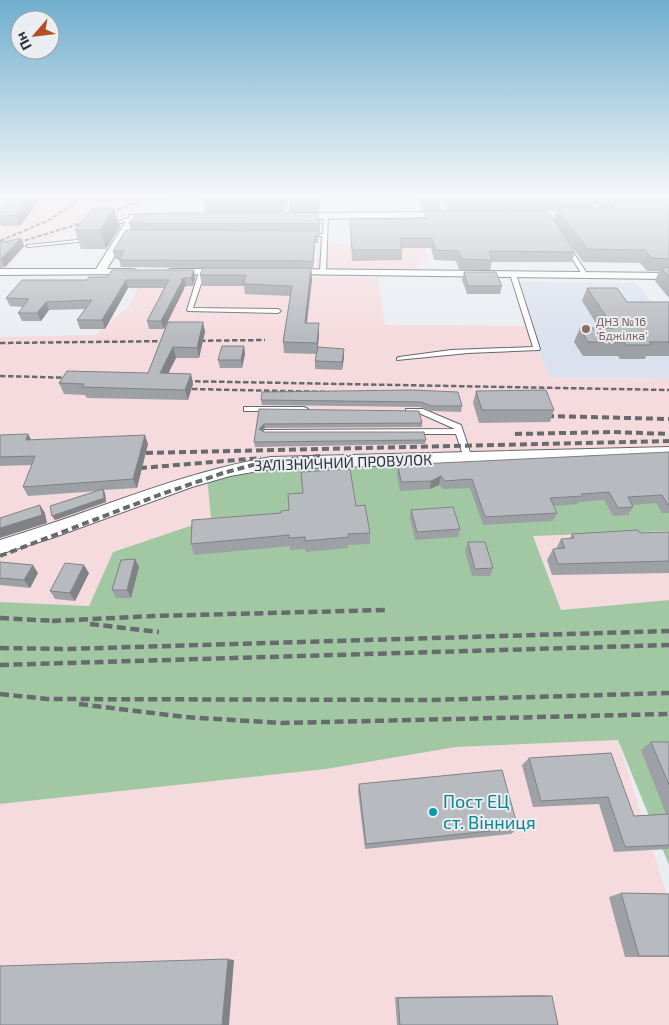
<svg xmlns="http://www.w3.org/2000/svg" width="669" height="1025" font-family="'Exo 2',sans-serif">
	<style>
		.built { fill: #dbe1ee }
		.industrial { fill: #f6dbde }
		.medical { fill: #f6dbdd }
		.green { fill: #a2c8a3 }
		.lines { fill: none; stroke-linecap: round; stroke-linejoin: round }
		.lane-casing { stroke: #65676c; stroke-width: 2 }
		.street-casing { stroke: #65676c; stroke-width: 2 }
		.lane { fill: #fff; fill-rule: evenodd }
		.street { fill: #fff; fill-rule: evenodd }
		.rail-far3 { stroke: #686b6e; stroke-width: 2; stroke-dasharray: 4.5 2; stroke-linecap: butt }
		.rail-far2 { stroke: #686b6e; stroke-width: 2.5; stroke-dasharray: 5.5 2.5; stroke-linecap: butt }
		.rail-far1 { stroke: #686b6e; stroke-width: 4; stroke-dasharray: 7 4; stroke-linecap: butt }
		.rail { stroke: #686b6e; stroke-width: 4.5; stroke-dasharray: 9 4.5; stroke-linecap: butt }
		.wall { fill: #9da0a4; fill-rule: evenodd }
		.shaded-wall { fill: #808286 }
		.building { fill: #b7babf; stroke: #808286 }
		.education-dot { fill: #8d6e63; stroke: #eaedf2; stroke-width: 2 }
		.culture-dot { fill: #0f9aa8; stroke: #eaedf2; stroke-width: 2 }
		.labels { text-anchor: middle; stroke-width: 4; stroke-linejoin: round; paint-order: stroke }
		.far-education-label { font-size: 12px; fill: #785e54; stroke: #eaedf2; text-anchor: start }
		.street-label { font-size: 15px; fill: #303234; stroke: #eaedf2 }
		.near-culture-label { font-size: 18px; fill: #0d838f; stroke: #eaedf2; text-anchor: start }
	</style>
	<rect width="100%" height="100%" fill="#eaedf2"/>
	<path class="built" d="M516 282 636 283 660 313 669 342V379L550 378 531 332Z"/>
	<path class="industrial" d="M0 195H183L139 207 127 215 23 246 25 248 6 270H0Z
		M144 275 378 278 385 325 529 326 550 378 669 379V452L211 519 113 552 90 606 0 602V337L95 335 129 306Z
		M669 531V600L561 610 533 535Z
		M618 740 669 902V1025H0V804L326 769 455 747Z"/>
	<path class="medical" d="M320 244 424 245 429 260 416 265 418 271 317 270Z"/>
	<path class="green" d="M669 452V531L533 536 561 610 669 600V865L618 740 456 747 326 769 0 804V602L89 606 113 552 211 519 207 476 234 469Z"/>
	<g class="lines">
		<g class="lane-casing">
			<path id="lane" d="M290 195H294L287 216 283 217Z
				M436 195H440L447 216 443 215Z
				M326 215 328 216 326 272 323 274 320 272 322 236H308L306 235 308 234H323L324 216Z
				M133 216 135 217V218L121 223 106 224 104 223 120 221Z
				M85 232 89 233 78 242 28 247 26 246 28 245 77 240Z
				M565 246H569L588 275 587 276H583L565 247Z
				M202 270 205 272 193 308 278 309 281 311 278 313 188 311 187 310 199 272Z
				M513 272 516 274 540 349 539 350 468 353 397 360V358L399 357 451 350 533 347 510 274Z
				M244 407H304L308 409 304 411H244Z
				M406 409H423L461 425 472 458 471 460 468 461 464 458 456 434H265L261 432 265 430 455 429 419 413H406Z"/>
		</g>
		<g class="street-casing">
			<path id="street" d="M449 212 452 213V217L295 219 290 216 295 213Z
				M156 214 159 215V219L136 220 107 269H134L139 272 138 274 0 275V269H96L130 215Z
				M170 269H224L229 272 224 275 166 274 165 272Z
				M288 269 669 273V279L284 274 283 272Z
				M669 447V457L271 469 230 476 192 487 52 538 0 554V540C91 513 177 473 271 457Z"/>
		</g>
		<use href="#lane" class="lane"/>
		<use href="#street" class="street"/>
		<path class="rail-far3" d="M151 200 169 195
			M0 241 49 220 86 195
			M0 248 82 223 156 195"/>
		<path class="rail-far2" d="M0 343 265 340
			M0 376 77 378
			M179 381 669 390
			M192 389 329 392"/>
		<path class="rail-far1" d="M547 416 669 419
			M515 434 613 432 669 434
			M146 453 669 441
			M129 469 261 458
			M0 556 159 495 223 473 264 462 320 456"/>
		<path class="rail" d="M0 618 57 621
			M52 621 154 616 385 610
			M90 624 159 632
			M0 648 67 649 669 631
			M0 665 669 645
			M0 694 47 699 430 700 669 693
			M79 704 185 717 282 723 669 714"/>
	</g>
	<path class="wall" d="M0 195H43L20 226H1L0 223V216L11 199H0Z
		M203 195H285V202L282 212H205Z
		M289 195H320L319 212H290Z
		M418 195H442L440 211H448L444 198V195H669V298L655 281 659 271H647L640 263 583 262 560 229 575 252 572 262H492L490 270H459L456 261 434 260 431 248H402V260L352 261 350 219H424L425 212H422ZM595 204 599 208H594ZM548 211H556L554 220Z
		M114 208 120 227 106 249H81L75 230Z
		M320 220V232H319L318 243H315L313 269H311L312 279 307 323 319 334 318 347 344 357 342 370 315 369V361L316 354 284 353 283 342 290 296 245 294 244 286H202L200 275 203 268 121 267 119 260V259H115L113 251 131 230 129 223Z
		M21 238 24 246 5 267 0 268V243Z
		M194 270 195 278 193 286H186L184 287V289L164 329H149L147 321 164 288H128L105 329H80L77 320 86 309 49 310 41 321H22L18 313 23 307 10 306 6 298 87 280 107 277Z
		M464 272 502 286 500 294H467L462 280Z
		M587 288 627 302H669V356H646L645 359H620L618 356H583L574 342 580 328H599L582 301Z
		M168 322H203L205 332 199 358H176L168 373 191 374 193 384 188 400 87 398 85 395 64 394 59 383 148 373Z
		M244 346 245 354 242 368H220L218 360Z
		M412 390 462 406 461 412 431 411 420 407 262 405 261 400Z
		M476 391 554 410 550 422 479 423 473 403Z
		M259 409 422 423V427L265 428 262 430 264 432 426 440 425 444 255 447 254 442Z
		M0 435 31 440 148 444 137 488 103 490 105 493 106 502 55 520 98 491 28 496 23 487 32 465 0 466Z
		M669 452V513H662L656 503 632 505 633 507 628 515 613 516 604 500 579 502 578 504 554 506 557 513 553 521 483 525 470 488 443 489 439 485 430 489 400 491 397 474 398 465Z
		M301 472 356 506 370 533V544L348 545V548L306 552 305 549 290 550V546L194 555 191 544 289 510 303 493Z
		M411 510 460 529 458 537 415 540 410 518Z
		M669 532V573L552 575 547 560 553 549H556L561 539H570L572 534Z
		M468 542 493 568 490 576H472L465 550Z
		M135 559 139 567 131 598H116L112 590Z
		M38 573 30 588 0 585V578Z
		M89 573 75 601 55 599 50 591Z
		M651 742H669V849L614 852 599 804 533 807 522 765 529 758 611 753 634 816 666 814 641 750Z
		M359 784 518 828 511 834 365 849 358 791Z
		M621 893 669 894V957H625L609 897Z
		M542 995 552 996 558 1025H397L395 997Z"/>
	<path class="shaded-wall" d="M32 195H43L20 226 16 215Z
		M281 195H285V202L282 212Z
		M318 195H320L319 212Z
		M619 195 613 210 609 213 615 197Z
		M114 208 120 227 106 249 100 230Z
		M315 236V243L313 269V261Z
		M21 238 24 246 5 267 1 259Z
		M311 268 312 279 305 334V323Z
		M194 270 195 278 193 286 191 278Z
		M184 278 186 286 184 287V289L164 329 161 321 181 280Z
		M126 280 128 288 105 329 102 320Z
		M46 302 49 310 41 321 37 313Z
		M203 322 205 332 199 358 197 348Z
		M319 323V334L317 354V343Z
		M244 346 245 354 242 368 241 360Z
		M173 347 176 358 163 384 160 373Z
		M344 349V357L342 370V362Z
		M191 374 193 384 188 400 185 390Z
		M264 424 265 428 259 433V429Z
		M28 434 33 443 26 440Z
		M145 435 148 444 137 488 133 479Z
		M441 476 439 485 430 489 431 481Z
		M103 489 105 493 106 502 55 520 52 516Z
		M40 505 45 513 47 523 0 538V528Z
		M135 559 139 567 131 598 127 590Z
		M33 565 38 573 30 588 24 580Z
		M84 565 89 573 75 601 70 593Z
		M228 959 234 960 229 1025H222Z"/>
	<path class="building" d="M14 195H32L16 215 0 216V212Z
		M423 195H442V196H424Z
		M607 195H618L615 197Z
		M614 203H669V259L652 258 645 250 587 249 557 208H612Z
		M93 208H114L100 230H75Z
		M425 211H548L575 252 489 251 492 260 461 259 458 251 435 250 432 238H400L402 250H352L350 219H427Z
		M183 213H318V220H320V224L129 223 137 214Z
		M126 230 319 231 318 236H315L313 261 119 260 124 251H113Z
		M21 238 1 259H0V243Z
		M669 267V277L661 268Z
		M203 268H311L305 323H319L317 343 283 342 292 286 243 284 246 275H200Z
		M112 270H194L191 278H184L181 280 182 281 161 321H147L169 280H126L102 320H77L92 300 46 302 37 313H18L29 299 6 298 22 280H87L89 277H107Z
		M464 272H496L502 286H468Z
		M587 288H617L627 302H669V342H649L652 345H626L624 342H588L580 328H614Z
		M168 322H203L197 348 173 347 160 373 191 374 185 390 82 387 84 384 59 383 67 371 148 373Z
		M222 346H244L241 360H218Z
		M318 347 344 349 342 362 315 361Z
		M412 390 458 392 462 406H432L421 402 261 400 262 392Z
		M546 390 554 410H482L476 391Z
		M259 409 419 411 422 423 264 424 259 429 264 432H424L426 440 254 442Z
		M28 434 26 440 145 435 133 479 23 487 35 456 0 457V435Z
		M669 452V505H668L662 495 628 497 633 507 618 508 609 492 581 494 583 496 550 498 557 513 485 517 472 479 445 481 441 476 431 481 401 482 398 465Z
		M350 469 356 506 365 505 370 533 348 534 349 537 305 541V537L289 538V535L191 544 192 520 281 513V511L289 510 288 494 303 493 301 472Z
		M103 489 104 498 52 516 50 506Z
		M40 505 42 515 0 528V518Z
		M453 507 460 529 417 532 411 510Z
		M638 530 640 533 669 532V561L558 564 553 549 565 548 561 539 574 538 572 534Z
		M468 542H485L493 568 475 569Z
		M135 559 127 590H112L121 560Z
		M0 562 33 565 24 580 0 578Z
		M65 563 84 565 70 593 50 591Z
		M651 742H669V785Z
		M611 753 634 816 669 814V845L625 847 608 797 541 801 529 758Z
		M502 770 518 828 366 844 359 784Z
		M621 893 669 894V956H639Z
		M228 959 222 1025H0V966Z
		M552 996 558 1025H400L398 998Z"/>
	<linearGradient id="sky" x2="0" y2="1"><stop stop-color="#70aece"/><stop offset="0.58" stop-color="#f6f7f9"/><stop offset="1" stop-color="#f6f7f9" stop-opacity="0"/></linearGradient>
	<rect width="669" height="338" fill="url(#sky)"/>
	<circle class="education-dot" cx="586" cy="329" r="5"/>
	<circle class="culture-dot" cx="433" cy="812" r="5"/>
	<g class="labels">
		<g class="far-education-label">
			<text x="596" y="326">ДНЗ №16<tspan x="596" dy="14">'Бджілка'</tspan></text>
		</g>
		<g class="street-label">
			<text transform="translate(343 463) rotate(-2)" y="5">ЗАЛІЗНИЧНИЙ ПРОВУЛОК</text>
		</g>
		<g class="near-culture-label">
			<text x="443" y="808">Пост ЕЦ<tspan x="443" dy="21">ст. Вінниця</tspan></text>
		</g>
	</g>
	<g transform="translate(35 35) rotate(242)"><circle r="24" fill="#eaedf2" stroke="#a0a2a6"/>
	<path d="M0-4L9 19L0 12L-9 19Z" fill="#b54f21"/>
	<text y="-8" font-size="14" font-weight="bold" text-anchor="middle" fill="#303234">Пн</text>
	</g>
</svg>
